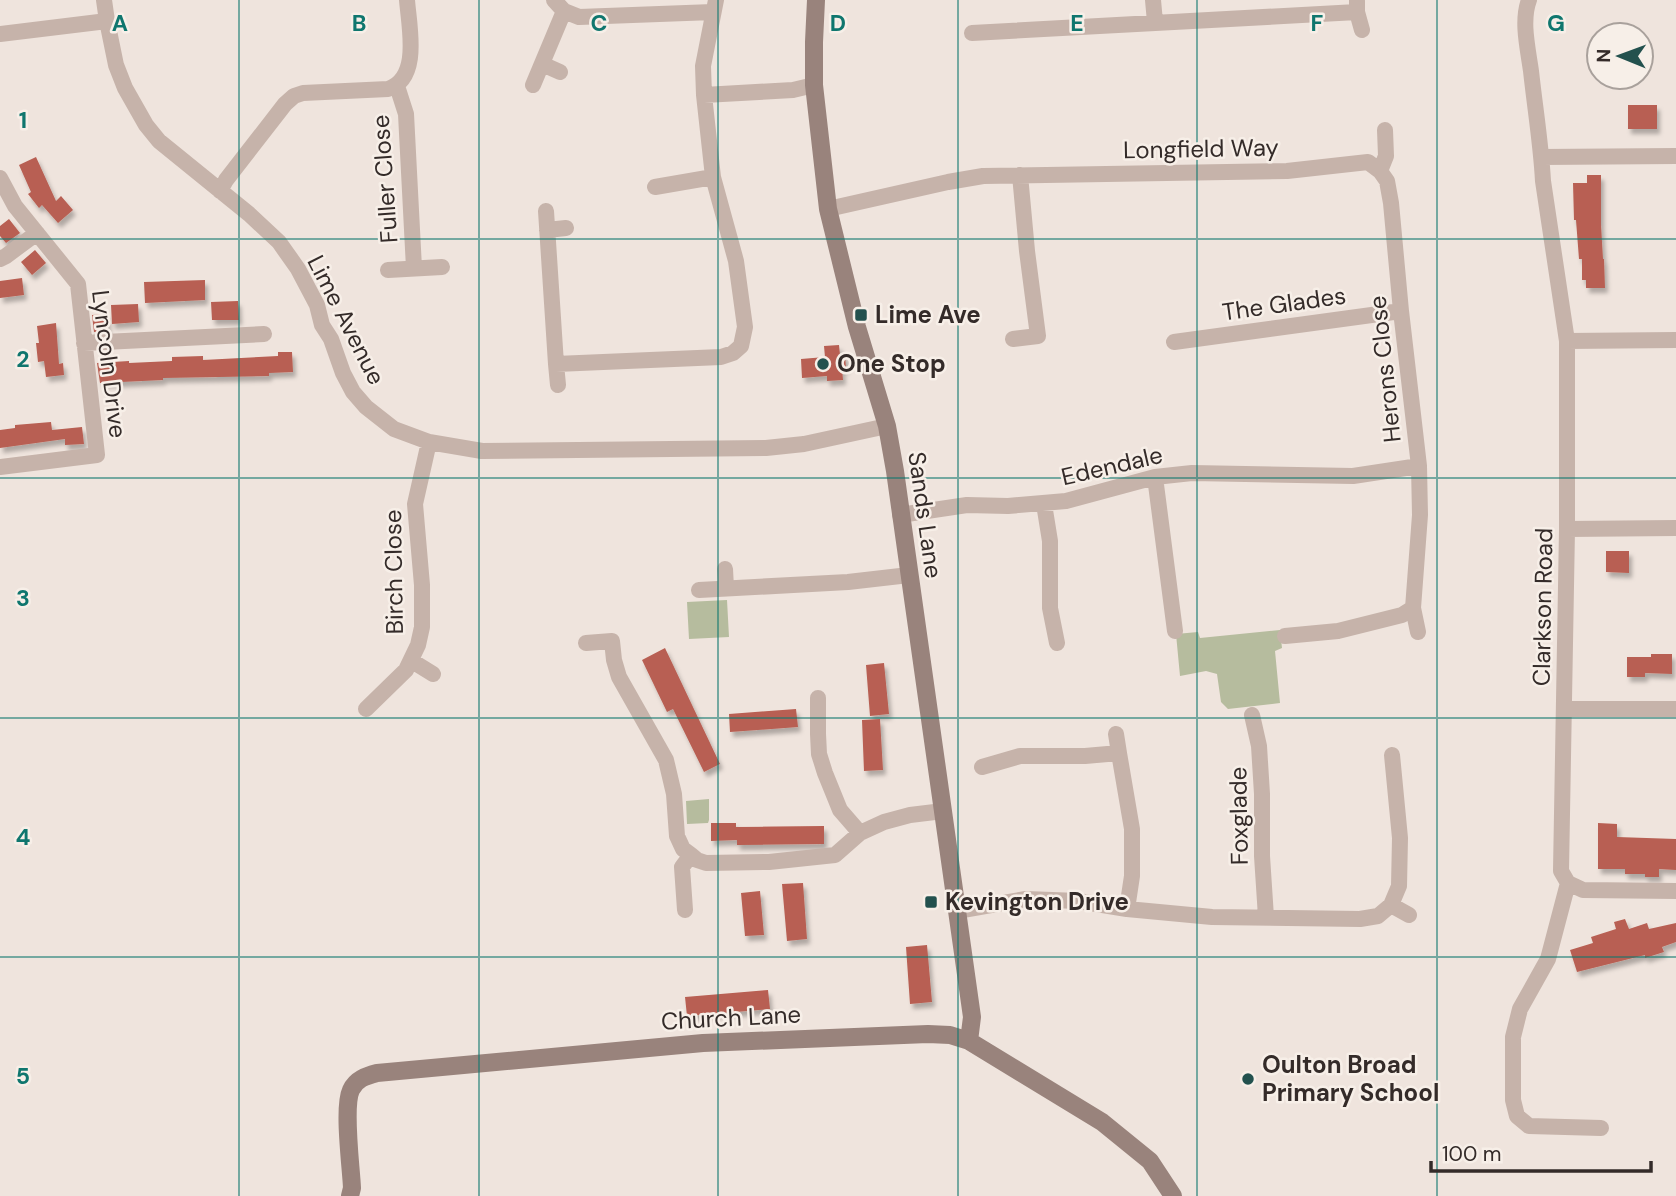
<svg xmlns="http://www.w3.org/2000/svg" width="1676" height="1196" font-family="'DM Sans',sans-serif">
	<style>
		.green { fill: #b6bc9e }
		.building { fill: #b85f52; filter: url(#shadow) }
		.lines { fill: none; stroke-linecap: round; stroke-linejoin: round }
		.street { stroke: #c6b3aa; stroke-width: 16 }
		.secondary { stroke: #99837c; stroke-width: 18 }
		.grid { fill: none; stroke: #0f766e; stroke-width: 2; stroke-opacity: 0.55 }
		.poi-dot { fill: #23514e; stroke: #f7efe8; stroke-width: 2.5 }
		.labels { text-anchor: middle; stroke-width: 5; stroke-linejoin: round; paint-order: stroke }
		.street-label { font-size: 24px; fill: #342b29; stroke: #f7efe8 }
		.poi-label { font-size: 24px; font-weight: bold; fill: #342b29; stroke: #f7efe8; text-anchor: start }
		.grid-label { font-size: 23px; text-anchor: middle; font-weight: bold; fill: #0f766e; stroke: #f7efe8; stroke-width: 5; stroke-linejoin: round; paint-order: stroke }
	</style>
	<defs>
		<filter id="shadow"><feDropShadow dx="3" dy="5" stdDeviation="2" flood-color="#0004"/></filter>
	</defs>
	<rect width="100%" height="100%" fill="#efe4dd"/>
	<path class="green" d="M727 600 729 637 689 639 687 602Z
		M1280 630 1282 648 1275 651 1280 703 1228 709 1221 702 1217 674 1206 671 1180 676 1176 634 1198 632 1200 638Z
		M709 799V820L708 823 687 824 686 801Z"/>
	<path class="building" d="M1628 105H1657V129H1628Z
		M36 157 56 201 61 196 73 210 58 223 42 205 39 208 28 194 31 192 19 165Z
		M1587 175H1601V225L1603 259H1604L1605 288H1586V280H1582V259H1579L1576 220H1574L1573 183H1587Z
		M9 219 20 233 6 243 0 236V226Z
		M35 250 46 263 32 275 21 262Z
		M22 278 24 295 0 298V281Z
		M205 280V300L145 303 144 282Z
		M238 301 239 320H212L211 302Z
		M138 304 139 322 112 324 111 305Z
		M107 314 108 331 94 332 92 315Z
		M56 323 59 364 63 363 64 375 46 377 44 361 38 362 36 343H39L37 326Z
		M839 345 840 355 845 354 846 369H842L843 380 827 381V376L802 378 801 359 825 357 824 346Z
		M278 352H292L293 372 269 373V376L163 378V380L100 383 97 363 129 361V363L172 361V357L203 356V360L278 356Z
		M51 422 52 430 82 427 84 444 65 445V439L0 448V430L15 428V425Z
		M1606 551H1629V573L1606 572Z
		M665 648 720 764 704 772 673 709 667 712 642 660Z
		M1651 654H1672V674L1645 673V677H1627V657H1651Z
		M884 663 889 714 870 716 866 665Z
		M796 709 798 727 730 732 729 714Z
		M880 719 883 770 864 771 862 720Z
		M711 823H736V827L824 826V844L737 845V840L711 841Z
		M1598 823 1617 824V837L1676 839V870L1659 869V877H1645V874H1625V869H1598Z
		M803 883 807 939 787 941 782 884Z
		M760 891 764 935 745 936 741 893Z
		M1625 919 1629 929 1647 923 1649 929 1676 923V942L1662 947 1664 952 1645 958V955L1577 972 1570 950 1593 943 1591 937 1616 929 1614 922Z
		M927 945 932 1002 910 1004 906 947Z
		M768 990 770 1009 687 1016 685 997Z"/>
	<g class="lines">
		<path class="street" d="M104 0 107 21 116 65 125 88 146 125 159 141 249 214 279 242 298 269 317 305 322 325 331 339 343 373 353 392 366 407 394 429 429 442 482 451 766 448 804 444 887 426
			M554 0 564 11 579 17 713 12
			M1153 0 1155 22
			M1529 0C1521 21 1528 49 1531 71 1535 108 1541 144 1543 181L1567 341V529L1561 871 1568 883 1548 959 1520 1009 1513 1037V1100L1517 1116 1529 1126 1601 1128
			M1357 12 1362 30
			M972 33 1357 12V1
			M0 34 107 21
			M542 64 560 72
			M533 85 564 11
			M397 86 406 114 414 268
			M704 95 793 90 814 85
			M1541 157 1676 156
			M0 178 15 206 78 284 97 455 0 467
			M655 187 713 177
			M220 191 226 180 285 104 294 96 303 93 388 89C421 78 409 27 407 0
			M828 209 948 182 983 176 1287 171 1368 162 1380 171
			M546 211 556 364 721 357 733 353 741 346 745 327 736 261 713 177 704 95 703 66 716 0
			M547 230 566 228
			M0 259 6 256 37 233
			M388 270 442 267
			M1013 339 1038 336 1027 251 1020 175
			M1567 341 1676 340
			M1174 342 1401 311
			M84 343 264 334
			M556 364 558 385
			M1155 477 1175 631
			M1044 504 1050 541V608L1057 643
			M900 515 967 505 1008 506 1066 501 1155 477 1192 473 1353 476 1419 466
			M1567 529 1676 528
			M725 569 726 588
			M699 590 848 582 909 575
			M1413 608 1418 632
			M1285 636 1338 631 1402 615 1413 608 1420 515 1419 466 1401 311 1391 203 1387 181 1380 171 1386 156 1385 130
			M586 643 612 641 614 660 619 677 666 760 674 794 677 836 683 849 691 855 682 867 685 910
			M412 661 433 674
			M818 698V734L819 754 825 773 840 810 860 833
			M366 709 406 670 418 645 422 627V585L415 504 429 442
			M1564 709H1676
			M1252 715 1259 746 1262 794V856L1266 917
			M1116 734 1119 753
			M982 767 1020 756H1085L1119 753 1132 829V876L1127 909
			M691 855 697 860 706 863 769 862 835 855 860 833 884 822 910 815 943 811
			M1568 883 1583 890 1676 891
			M1391 905 1409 915
			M957 911 1026 899 1078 901 1127 909 1212 917 1360 919 1378 916 1391 905 1399 886 1400 838 1392 755"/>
		<path class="secondary" d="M816 0 814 42V85L828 209 857 327 887 426 895 471 972 1017 969 1041
			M350 1196 352 1188C351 1166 343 1107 351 1090 356 1079 366 1076 377 1073L703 1043 928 1034 950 1035 969 1041 1102 1122 1150 1161 1173 1196"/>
	</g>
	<path class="grid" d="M239 0V1196M479 0V1196M718 0V1196M958 0V1196M1197 0V1196M1437 0V1196M0 239H1676M0 478H1676M0 718H1676M0 957H1676"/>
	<g class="poi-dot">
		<rect x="854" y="308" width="14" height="14" rx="3.5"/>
		<circle cx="823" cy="364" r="7"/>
		<rect x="924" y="895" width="14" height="14" rx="3.5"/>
		<circle cx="1248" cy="1079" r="7"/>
	</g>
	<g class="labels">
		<g class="street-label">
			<text transform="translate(1201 149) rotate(-1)" y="8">Longfield Way</text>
			<text transform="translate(385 179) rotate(-94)" y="8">Fuller Close</text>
			<text transform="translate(1284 304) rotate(-8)" y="8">The Glades</text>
			<text transform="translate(346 320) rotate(63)" y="8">Lime Avenue</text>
			<text transform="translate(109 364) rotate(83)" y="8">Lyncoln Drive</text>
			<text transform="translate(1385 369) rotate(-96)" y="8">Herons Close</text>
			<text transform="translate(1112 466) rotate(-13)" y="8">Edendale</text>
			<text transform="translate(925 515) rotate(82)" y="8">Sands Lane</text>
			<text transform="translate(394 572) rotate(-91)" y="8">Birch Close</text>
			<text transform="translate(1543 607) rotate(-89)" y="8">Clarkson Road</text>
			<text transform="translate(1239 816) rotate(-91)" y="8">Foxglade</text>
			<text transform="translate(731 1018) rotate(-3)" y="8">Church Lane</text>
		</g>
		<g class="poi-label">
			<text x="875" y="323">Lime Ave</text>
			<text x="837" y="372">One Stop</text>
			<text x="945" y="910">Kevington Drive</text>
			<text x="1262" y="1073">Oulton Broad<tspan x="1262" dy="28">Primary School</tspan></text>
		</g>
	</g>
	<g class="grid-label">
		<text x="120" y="31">A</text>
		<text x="359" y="31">B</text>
		<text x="599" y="31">C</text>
		<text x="838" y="31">D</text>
		<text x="1077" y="31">E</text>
		<text x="1317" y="31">F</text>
		<text x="1556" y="31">G</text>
		<text x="23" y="128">1</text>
		<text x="23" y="367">2</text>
		<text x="23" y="606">3</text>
		<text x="23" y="845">4</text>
		<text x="23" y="1084">5</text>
	</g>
	<g transform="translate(1620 56) rotate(271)"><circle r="33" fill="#f7efe8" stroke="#a9a19c" stroke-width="2"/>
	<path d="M0-5L12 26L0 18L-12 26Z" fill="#23514e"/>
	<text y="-10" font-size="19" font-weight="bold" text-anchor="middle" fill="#342b29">N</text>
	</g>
	<path d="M1431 1161v10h220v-10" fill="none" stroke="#342b29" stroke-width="3.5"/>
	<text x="1442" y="1161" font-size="21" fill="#342b29" stroke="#f7efe8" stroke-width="5" paint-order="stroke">100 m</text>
</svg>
